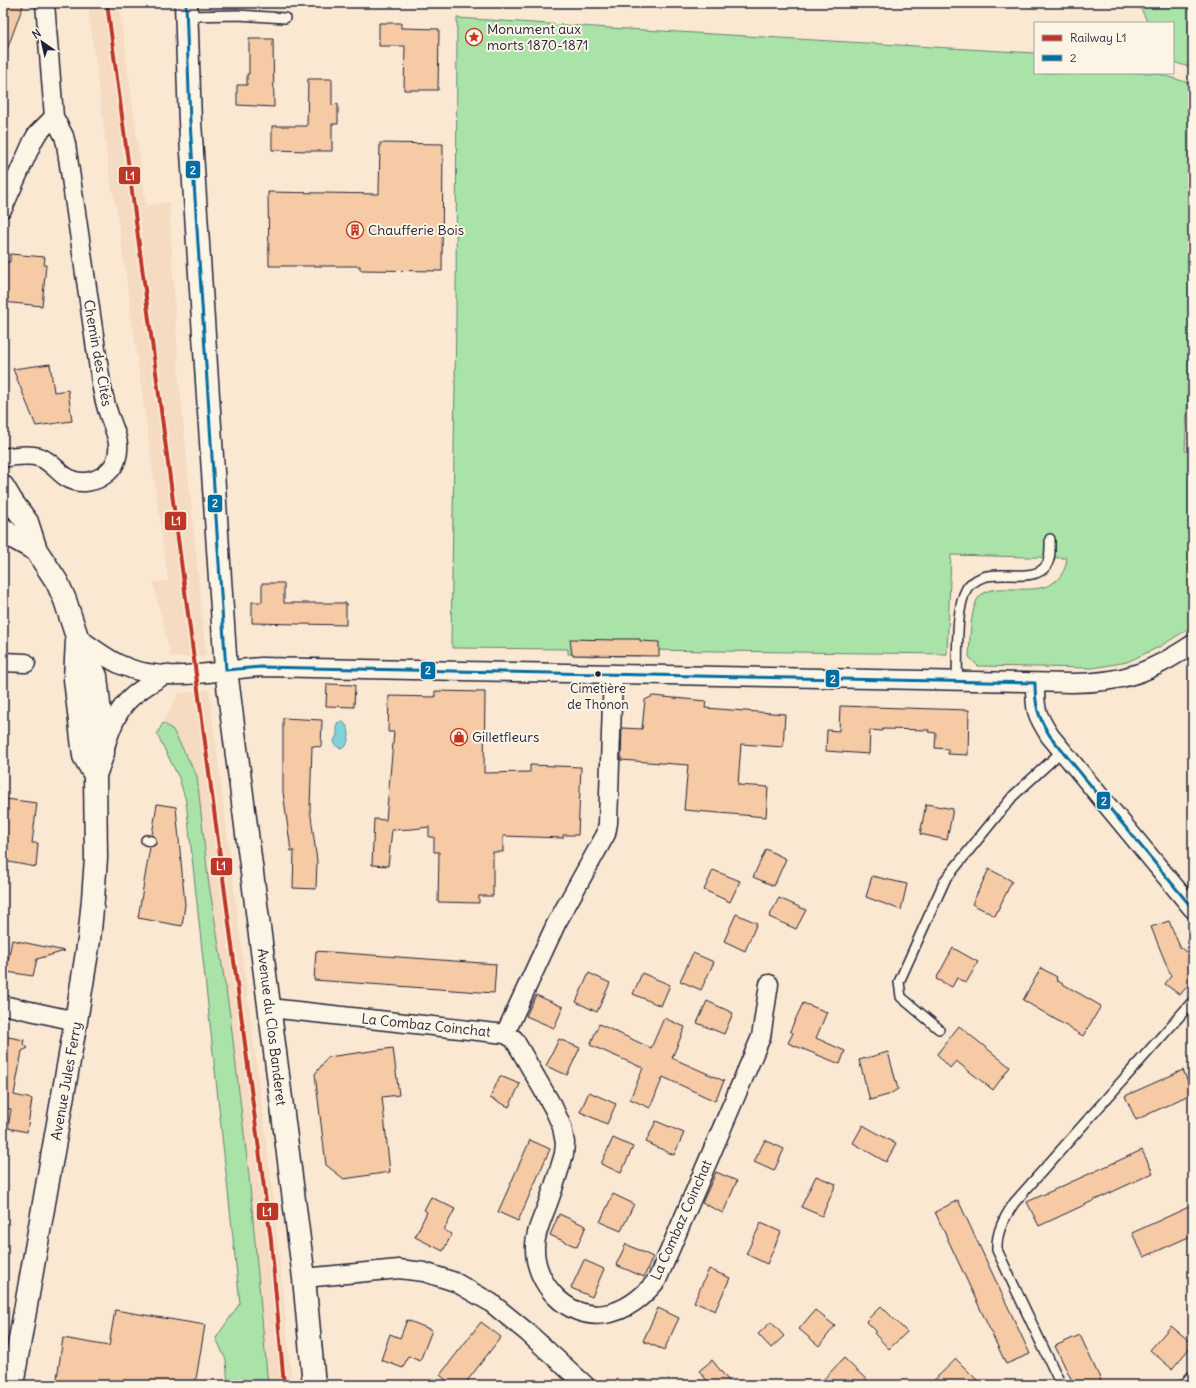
<svg xmlns="http://www.w3.org/2000/svg" width="1196" height="1388" font-family="Delius,sans-serif">
	<style>
		.built { fill: #f4dbc1 }
		.green { fill: #aae3a8; stroke: #668272 }
		.water { fill: #81d3d9; stroke: #5b8c9a }
		.building { fill: #f5caa4; stroke: #22223b }
		.lines { fill: none; stroke-linecap: round; stroke-linejoin: round }
		.lane-casing { stroke: #22223b; stroke-width: 12 }
		.street-casing { stroke: #22223b; stroke-width: 21 }
		.secondary-casing { stroke: #22223b; stroke-width: 25 }
		.lane { stroke: #fcf5e5; stroke-width: 9 }
		.street { stroke: #fcf5e5; stroke-width: 18 }
		.secondary { stroke: #fcf5e5; stroke-width: 22 }
		.bus-1-casing { stroke: #fcf5e5; stroke-width: 6 }
		.bus-1 { stroke: #006da3; stroke-width: 3 }
		.rail-1-casing { stroke: #fcf5e5; stroke-width: 7 }
		.rail-1 { stroke: #bf3527; stroke-width: 4 }
		.bus-dot { fill: #22223b; stroke: #fcf5e5; stroke-width: 1.5 }
		.labels { text-anchor: middle; stroke-width: 4; stroke-linejoin: round; paint-order: stroke }
		.bus-label { font-size: 13px; fill: #22223b; stroke: #fcf5e5 }
		.poi-label { font-size: 14px; fill: #22223b; stroke: #fcf5e5; text-anchor: start }
		.street-label { font-size: 14px; fill: #22223b; stroke: #fcf5e5 }
		.line-badge { stroke: #fcf5e5; stroke-width: 1.5 }
		.badge-label { font-size: 11px; text-anchor: middle; font-weight: bold; fill: #fff }
	</style>
	<rect width="100%" height="100%" fill="#fae8d2"/>
	<filter id="ink" filterUnits="userSpaceOnUse"><feTurbulence type="fractalNoise" baseFrequency=".025" numOctaves="2"/><feDisplacementMap in="SourceGraphic" scale="8" xChannelSelector="R" yChannelSelector="G"/><feConvolveMatrix kernelMatrix="1 2 1 2 8 2 1 2 1" color-interpolation-filters="sRGB"/></filter>
	<g filter="url(#ink)">
		<path class="built" d="M88 3H119L146 206 169 202 179 379 206 655 185 657H171L153 582 168 581 117 211 110 178Z
			M209 690 273 1196 292 1385H268L249 1176 230 1015 208 878 197 776 173 730 163 723 179 693Z"/>
		<path class="green" d="M1138 3H1193V68L1173 62V23H1148Z
			M457 18 610 28 1035 53V73H1155L1193 84V284L1185 451 1193 452V626L1159 647 1127 662 1093 668 978 666 969 657C970 642 970 613 977 600 991 574 1047 607 1064 570 1066 566 1066 562 1067 558L951 555 947 654 640 650V656H614V650H596V656L572 655 571 654H568V649L453 648 451 643 456 319Z
			M163 723 173 730 197 776 208 878 230 1015 249 1176 268 1385H228L226 1360 216 1338 240 1303 186 801 179 778 157 734Z"/>
		<path class="water" d="M342 721C351 728 350 737 346 746L340 748 335 745 334 741 337 735V723Z"/>
		<path class="building" d="M3 3H24L5 55H3Z
			M379 23H401V28L439 29 438 90H404L405 46H379Z
			M249 39H273L274 107 237 105V85H247V74H249Z
			M308 79H332V105L338 104V124H332V151H308L272 150V126H307Z
			M380 143 443 144 442 271 360 270V266H269L268 192 379 194Z
			M10 254 45 257 44 265H46L42 306 3 302V262H10Z
			M50 364 54 392 68 390 72 421 36 426 13 369Z
			M262 583H284V603H346V625L252 623V602H262Z
			M570 639 614 640V639H640V641L659 642V656L572 655Z
			M327 684 355 685 354 707 326 706Z
			M435 691 485 692 484 773 530 772V765L581 767 578 835H563V838L503 836V852H493V896H479V903L438 902 439 852H434V837H429V827L412 829 392 830 388 866 372 865 374 819 386 820 394 732H388L389 696 435 697Z
			M653 696 706 701 705 708 785 714 783 747 741 744 738 785 768 787 766 817 684 810 688 765 621 760 622 728 642 729 645 700Z
			M840 706 969 710 968 755 948 754V749L935 748 936 733 928 732 929 730 883 729 882 731 870 730 869 754 826 751 827 730 839 731Z
			M283 718 322 720 321 747 312 746 310 809 317 861 316 889 293 888 294 851H291L283 792Z
			M6 799 37 803 32 843H38L36 867 3 861V803H5Z
			M157 804 176 807 185 905 182 926 138 918 150 847 155 845 157 842 155 837 152 835Z
			M926 804 953 809 947 840 920 834Z
			M766 849 786 859 774 886 753 877Z
			M989 869 1012 881 995 916 972 904Z
			M713 870 740 881 730 902 704 890Z
			M872 876 907 884 901 910 866 897Z
			M779 898 806 910 796 929 769 917Z
			M736 914 757 923 745 951 724 941Z
			M1169 921 1180 947 1193 958V979L1180 995 1165 984 1171 976 1151 927Z
			M12 940 65 951 37 959 33 976 7 972V966Z
			M953 948 978 962 966 983 957 978 952 987 936 979Z
			M316 951 496 964 494 993 314 980Z
			M693 953 714 962 701 990 680 981Z
			M1041 968 1057 977 1056 980 1101 1006 1083 1036 1023 1000Z
			M589 973 610 983 597 1012 576 1002Z
			M642 973 670 985 661 1006 633 994Z
			M536 995 563 1007 554 1028 526 1016Z
			M707 1001 733 1013 724 1034 697 1023Z
			M803 1003 827 1012 816 1038 845 1051 840 1064 788 1043 793 1033 790 1031Z
			M664 1018 685 1027 672 1058 724 1081 715 1101 663 1077 650 1108 630 1099 643 1068 590 1045 599 1024 651 1048Z
			M959 1026 1010 1067 993 1090 956 1061 950 1068 937 1054Z
			M3 1036 24 1040 23 1043 28 1048 22 1051 14 1095 32 1099 27 1132 8 1128 11 1109 3 1108Z
			M559 1039 580 1048 567 1075 546 1066Z
			M393 1048 399 1095 382 1097 390 1172 344 1179 326 1165 315 1074 328 1057Z
			M888 1052 898 1089 888 1095 870 1100 859 1060Z
			M1183 1070 1193 1093 1136 1120 1125 1096Z
			M500 1076 520 1084 509 1107 490 1098Z
			M589 1092 616 1104 607 1124 580 1112Z
			M656 1121 684 1133 674 1155 646 1142Z
			M863 1125 896 1144 886 1162 853 1143Z
			M613 1138 633 1147 621 1173 601 1164Z
			M530 1140 550 1149 518 1221 498 1212Z
			M765 1140 784 1149 774 1171 754 1162Z
			M1142 1150 1153 1173 1039 1226 1027 1202Z
			M716 1172 737 1181 723 1213 702 1203Z
			M816 1176 836 1184 822 1216 801 1207Z
			M613 1194 634 1204 621 1231 600 1222Z
			M431 1197 455 1209 444 1230 452 1234 443 1251 415 1237 427 1212 424 1210Z
			M958 1200 1030 1354 1006 1364 935 1212Z
			M1193 1205V1235L1144 1257 1132 1233Z
			M559 1214 586 1226 577 1247 550 1235Z
			M761 1223 781 1232 767 1264 746 1254Z
			M626 1244 653 1257 644 1277 616 1265Z
			M584 1260 604 1269 592 1297 571 1288Z
			M709 1269 730 1278 715 1311 694 1302Z
			M881 1306 907 1332 889 1349 874 1333 876 1331 866 1321Z
			M658 1308 679 1318 664 1350 643 1341Z
			M115 1310 205 1325 195 1385H56L63 1338 109 1346Z
			M815 1310 835 1326 819 1346 799 1329Z
			M407 1320 432 1330 420 1361 408 1356 403 1368 381 1360 390 1334 400 1338Z
			M481 1322 501 1337 464 1385H452L440 1375Z
			M771 1322 784 1336 771 1348 758 1334Z
			M1171 1326 1193 1344 1172 1369 1150 1350Z
			M1080 1335 1103 1385H1074L1055 1346Z
			M844 1358 872 1385H818Z
			M956 1359 982 1385H929Z
			M712 1360 732 1385H711L699 1371Z"/>
		<g class="lines">
			<g class="lane-casing">
				<path id="lane" d="M187 16 238 15 285 18
					M957 681C958 657 955 608 967 588 969 585 971 583 974 582 993 566 1032 585 1046 566 1051 559 1050 547 1050 539
					M146 840 151 841
					M939 1029 901 997 899 982 945 880 1013 796 1062 751
					M1061 1385 997 1250C996 1231 1005 1217 1014 1203L1193 1001"/>
			</g>
			<g class="street-casing">
				<path id="street" d="M3 208 33 141 37 134 54 117 45 3
					M3 458C14 456 28 454 39 457 51 461 57 471 66 477 80 486 97 482 108 472 116 465 119 454 118 444 117 434 112 424 109 415 105 404 103 394 101 383L66 144 64 136 54 117
					M77 637C91 646 105 658 121 665 165 685 216 670 261 667L1072 683C1123 683 1151 672 1193 644
					M3 662 26 663
					M1035 683C1035 709 1035 713 1050 736L1193 909
					M105 747C118 704 127 697 166 674
					M3 1005 76 1021
					M270 1008 505 1034 514 1039 554 1109 562 1127 565 1143 564 1154C559 1171 554 1187 548 1203 543 1217 535 1232 535 1247 534 1283 567 1320 605 1314 627 1311 643 1297 657 1280L761 1037 769 984
					M505 1034 556 924 606 834 608 823 613 674
					M304 1278 399 1269 424 1272 455 1282 490 1302 527 1332 585 1385
					M1190 1385 1193 1381"/>
			</g>
			<g class="secondary-casing">
				<path id="secondary" d="M186 3 190 122 226 670 304 1278 314 1385
					M3 487 12 502 27 522 36 550 57 582 65 600 77 637 96 676 103 742V753L95 775 96 858 93 899 89 940 76 1021 12 1385
					M3 529 11 536 36 550
					M77 640 75 679 84 756 95 775"/>
			</g>
			<use href="#lane" class="lane"/>
			<use href="#street" class="street"/>
			<use href="#secondary" class="secondary"/>
			<g class="bus-1-casing">
				<path id="bus-1" d="M186 3 190 122 226 670
					M226 670 261 667 1035 683
					M1035 683C1035 706 1038 717 1050 736L1193 909"/>
			</g>
			<use href="#bus-1" class="bus-1"/>
			<g class="rail-1-casing">
				<path id="rail-1" d="M107 3 271 1240 284 1385"/>
			</g>
			<use href="#rail-1" class="rail-1"/>
		</g>
	</g>
	<defs>
		<g id="sight-ring" transform="scale(0.9)"><circle r="9.5" fill="#fcf5e5" stroke="#c8321e" stroke-width="1.5"/><path d="M0-6L1.8-2.2L6-1.7L2.9 1.2L3.7 5.4L0 3.3L-3.7 5.4L-2.9 1.2L-6-1.7L-1.8-2.2Z" fill="#c8321e"/></g>
		<g id="building-ring" transform="scale(0.9)"><circle r="9.5" fill="#fcf5e5" stroke="#c8321e" stroke-width="1.5"/><path d="M-4-6H4V6H1V3H-1V6H-4ZM-2.5-4.3h1.7v1.8h-1.7ZM.8-4.3h1.7v1.8H.8ZM-2.5-1h1.7V.8h-1.7ZM.8-1h1.7V.8H.8Z" fill="#c8321e"/></g>
		<g id="shop-ring" transform="scale(0.9)"><circle r="9.5" fill="#fcf5e5" stroke="#c8321e" stroke-width="1.5"/><path d="M-5-2.5h2.3a2.7 3.5 0 0 1 5.4 0H5L5.5 6h-11ZM-1.5-2.5h3a1.5 2.3 0 0 0-3 0Z" fill="#c8321e"/></g>
	</defs>
	<g fill-rule="evenodd">
		<use href="#sight-ring" x="474" y="37"/>
		<use href="#building-ring" x="355" y="230"/>
		<use href="#shop-ring" x="459" y="737"/>
	</g>
	<circle class="bus-dot" cx="598" cy="674" r="3.5"/>
	<g class="labels">
		<g class="bus-label">
			<text x="598" y="693">Cimetière<tspan x="598" dy="16">de Thonon</tspan></text>
		</g>
		<g class="poi-label">
			<text x="487" y="34">Monument aux<tspan x="487" dy="16">morts 1870-1871</tspan></text>
			<text x="368" y="235">Chaufferie Bois</text>
			<text x="472" y="742">Gilletfleurs</text>
		</g>
		<g class="street-label">
			<text transform="translate(98 353) rotate(80)" y="5">Chemin des Cités</text>
			<text transform="translate(426 1025) rotate(6)" y="5">La Combaz Coinchat</text>
			<text transform="translate(272 1027) rotate(83)" y="5">Avenue du Clos Banderet</text>
			<text transform="translate(66 1081) rotate(-80)" y="5">Avenue Jules Ferry</text>
			<text transform="translate(681 1220) rotate(-66)" y="5">La Combaz Coinchat</text>
		</g>
	</g>
	<g class="line-badge">
		<rect x="185" y="160" width="16" height="19" rx="4" fill="#006da3"/>
		<rect x="118" y="166" width="23" height="19" rx="4" fill="#bf3527"/>
		<rect x="207" y="494" width="16" height="19" rx="4" fill="#006da3"/>
		<rect x="164" y="511" width="23" height="20" rx="4" fill="#bf3527"/>
		<rect x="420" y="661" width="16" height="19" rx="4" fill="#006da3"/>
		<rect x="825" y="669" width="15" height="19" rx="4" fill="#006da3"/>
		<rect x="1096" y="791" width="15" height="19" rx="4" fill="#006da3"/>
		<rect x="210" y="857" width="23" height="19" rx="4" fill="#bf3527"/>
		<rect x="256" y="1202" width="23" height="19" rx="4" fill="#bf3527"/>
	</g>
	<g class="badge-label">
		<text x="193" y="174">2</text>
		<text x="130" y="180">L1</text>
		<text x="215" y="507">2</text>
		<text x="176" y="525">L1</text>
		<text x="428" y="674">2</text>
		<text x="833" y="683">2</text>
		<text x="1104" y="805">2</text>
		<text x="221" y="870">L1</text>
		<text x="267" y="1216">L1</text>
	</g>
	<rect width="1196" height="1388" fill="none" stroke="#fcf5e5" stroke-width="16"/>
	<rect x="8" y="8" width="1180" height="1372" fill="none" stroke="#22223b" stroke-width="1.5" filter="url(#ink)"/>
	<rect x="1034" y="22" width="140" height="52" fill="#fcf5e5" stroke="#a5a1a1"/>
	<rect x="1042" y="35" width="20" height="6" fill="#bf3527" stroke="#a5a1a1"/>
	<text x="1070" y="42" font-size="12" fill="#22223b">Railway L1</text>
	<rect x="1042" y="55" width="20" height="6" fill="#006da3" stroke="#a5a1a1"/>
	<text x="1070" y="62" font-size="12" fill="#22223b">2</text>
	<g transform="translate(42 42) rotate(326)" stroke="#fcf5e5" stroke-width="3" paint-order="stroke">
	<path d="M0-3L7 15L0 10L-7 15Z" fill="#22223b"/>
	<text y="-6" font-size="11" font-weight="bold" text-anchor="middle" fill="#22223b">N</text>
	</g>
</svg>
